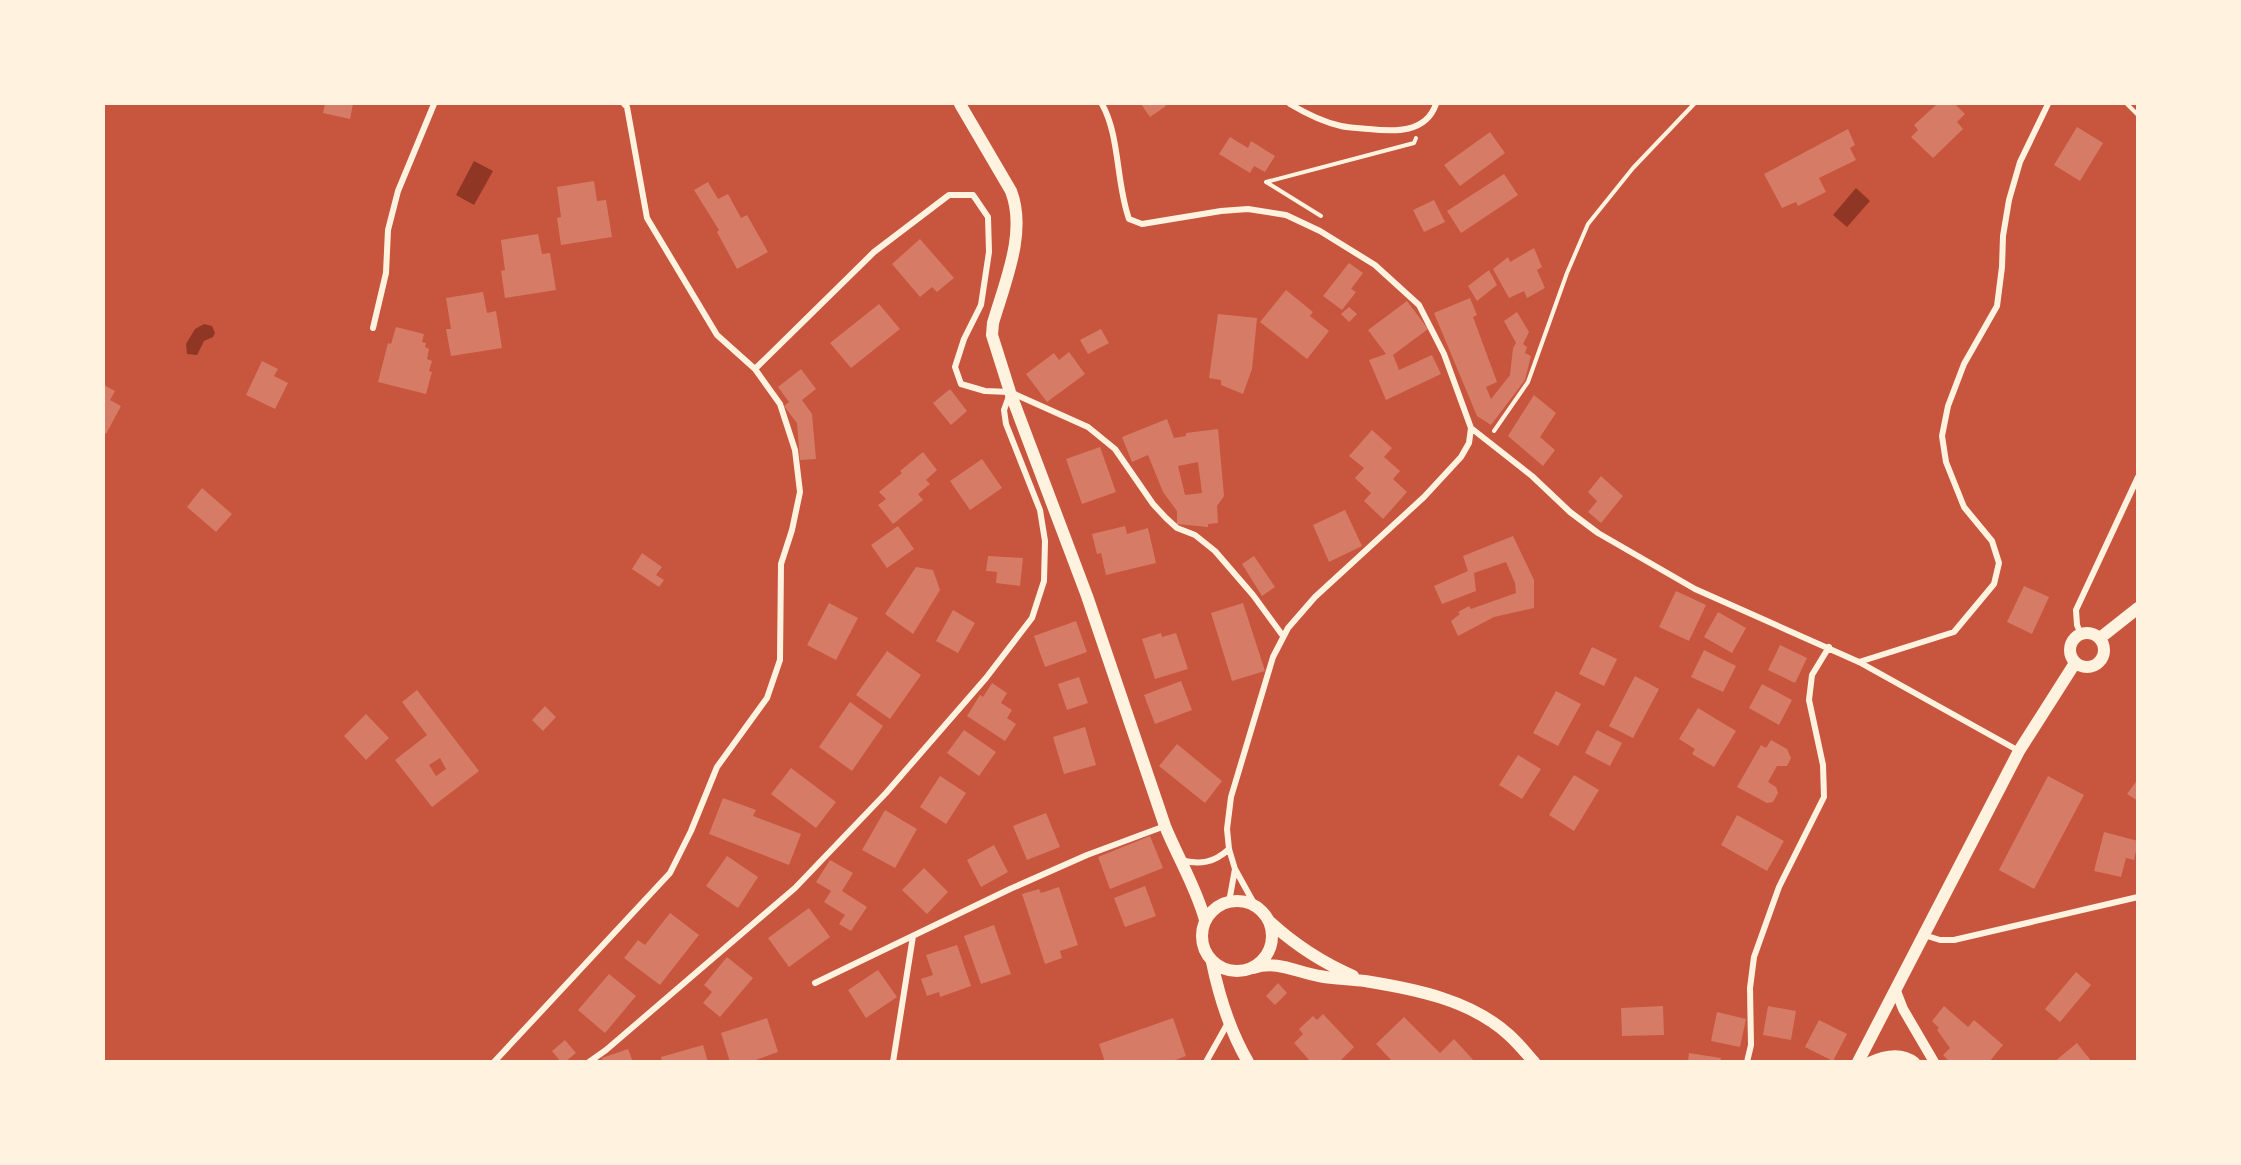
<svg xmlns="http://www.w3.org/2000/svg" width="2241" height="1165" font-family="Inter,sans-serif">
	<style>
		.water { fill: #8f3625 }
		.building { fill: #d67c66; fill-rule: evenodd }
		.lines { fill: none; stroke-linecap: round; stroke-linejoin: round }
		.path { stroke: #fff3e0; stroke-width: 4 }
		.minor { stroke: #fff3e0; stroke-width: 6 }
		.tertiary { stroke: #fff3e0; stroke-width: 10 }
		.secondary { stroke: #fff3e0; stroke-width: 12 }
	</style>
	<rect width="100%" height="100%" fill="#c8553d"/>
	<path class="water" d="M474 161 493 171 474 205 456 195Z
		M1856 188 1870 201 1847 227 1833 215Z
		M204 324 212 326 215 333 213 337 204 341 197 355 187 354 186 344 195 329Z"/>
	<path class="building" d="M325 104H353L350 119 323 113Z
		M1141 104H1164L1166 106 1150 117Z
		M1937 104H1955L1965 114 1957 122 1963 129 1933 158 1911 137 1918 130 1914 125Z
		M2077 127 2103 143 2080 181 2054 165Z
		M1848 129 1855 145 1850 148 1856 160 1819 178 1826 192 1798 206 1796 202 1782 208 1764 174Z
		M1490 132 1505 153 1460 186 1444 165Z
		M1230 137 1248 148 1251 141 1275 156 1265 172 1254 166 1250 173 1219 154Z
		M1504 174 1518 195 1461 233 1447 211Z
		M594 181 597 201 606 200 612 237 561 245 557 218 561 217 557 187Z
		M708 182 718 199 728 194 741 218 747 215 768 252 737 269 717 232 719 230 694 190Z
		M1434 200 1445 222 1424 232 1413 210Z
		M538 234 542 254 550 253 556 290 505 298 501 271 505 270 501 240Z
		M920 239 954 278 937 292 932 287 920 297 892 264Z
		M1534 248 1542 267 1537 270 1545 288 1527 298 1524 291 1509 298 1493 269 1508 257 1510 262Z
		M1349 263 1363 273 1351 289 1356 292 1342 310 1323 296Z
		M1489 270 1497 285 1477 301 1468 286Z
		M1286 290 1313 312 1310 316 1329 331 1307 359 1260 322Z
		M483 292 487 313 496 311 502 348 451 356 446 329H451L446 298Z
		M1470 298 1477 315 1473 317 1497 382 1486 387 1491 399 1510 375 1513 348 1516 343 1504 321 1517 312 1529 332 1523 344 1527 347 1525 353 1531 356 1525 380 1491 425 1477 416 1434 313Z
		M1407 301 1428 329 1393 355 1399 370 1432 355 1441 374 1386 400 1369 360 1386 354 1368 330Z
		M879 304 900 329 851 368 830 343Z
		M1349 307 1357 314 1349 322 1341 314Z
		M1218 314 1257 318 1252 369 1243 394 1221 385V380L1209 378Z
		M396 327 424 334 422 342 426 343 425 347 429 349 427 359 432 361 429 371 432 372 426 394 378 382 388 343 391 344Z
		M1101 329 1109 343 1088 354 1080 340Z
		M1069 352 1085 374 1047 402 1026 374 1054 353 1059 360Z
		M262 361 278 369 274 376 288 383 275 409 246 395Z
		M801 369 816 389 802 400 812 414 816 459 800 460 797 423 784 406 789 402 778 387Z
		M104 385 115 391 110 400 121 406 106 434 104 432Z
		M950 389 967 411 951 425 933 403Z
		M1534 395 1556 413 1540 437 1555 450 1543 466 1508 436Z
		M1167 419 1174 438 1186 436V433L1218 429 1224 496 1217 506 1218 523 1208 524V527L1177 524V511L1163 492 1148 455 1132 462 1122 437ZM1198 462 1202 493 1185 495 1178 466Z
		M1372 430 1392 448 1384 457 1400 471 1393 479 1407 492 1383 519 1364 501 1371 493 1355 478 1364 468 1349 456Z
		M1100 447 1116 492 1082 504 1066 459Z
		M923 452 937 470 926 480 930 484 918 494 923 500 893 524 878 505 886 499 879 492 902 473 900 471Z
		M982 459 1002 488 970 510 950 481Z
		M1601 476 1623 496 1601 523 1588 512 1597 501 1588 492Z
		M202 488 232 514 216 532 187 507Z
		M1345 510 1362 546 1329 562 1313 525Z
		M898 526 914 549 887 568 871 545Z
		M1125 526 1127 534 1148 528 1156 563 1106 575 1101 553 1097 554 1092 534Z
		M1513 536 1534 580V608L1494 617 1458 636 1451 621 1460 614 1458 612 1469 606 1471 609 1516 593 1515 583 1506 562 1474 573 1476 591 1442 604 1434 586 1468 571 1463 556Z
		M642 553 662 567 656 575 664 580 659 587 632 569Z
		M988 556 1023 558 1020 586 996 583 997 572 986 571Z
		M1254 556 1275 587 1262 596 1242 564Z
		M916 567 933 570 940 590 913 634 885 614Z
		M2024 586 2049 597 2032 634 2007 622Z
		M1676 591 1706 605 1689 641 1659 627Z
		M829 603 858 618 836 660 807 645Z
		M1243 603 1265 671 1232 681 1211 613Z
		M953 610 975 623 958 653 936 641Z
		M1718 612 1746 628 1732 653 1704 637Z
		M1076 621 1087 652 1045 667 1034 636Z
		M1161 633 1162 637 1176 633 1188 669 1155 679 1142 639Z
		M1780 645 1807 658 1795 683 1768 670Z
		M1592 647 1617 659 1604 686 1579 674Z
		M1704 650 1736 666 1723 692 1691 677Z
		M887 651 921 675 890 719 856 695Z
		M1635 676 1659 689 1633 738 1609 726Z
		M1079 677 1088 703 1067 710 1058 684Z
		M1181 681 1192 710 1155 724 1144 695Z
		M992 683 1007 693 1001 703 1012 710 1007 718 1016 724 1005 741 967 716 980 695 983 697Z
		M1762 684 1792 700 1779 725 1749 708Z
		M417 690 479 771 432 807 395 760 427 735 402 702ZM440 758 446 769 436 776 429 765Z
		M1556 691 1581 704 1558 746 1533 733Z
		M850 702 883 726 852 771 819 747Z
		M545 706 556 717 543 731 532 720Z
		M1698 708 1736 731 1714 767 1692 754 1695 749 1679 739Z
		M366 714 389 738 366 760 344 736Z
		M1085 727 1096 765 1064 774 1053 737Z
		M964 730 996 752 979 776 947 753Z
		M1597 730 1622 743 1610 766 1585 753Z
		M1771 740 1787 749 1791 758 1787 766H1777L1768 782 1776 787 1778 793 1773 802 1767 803 1737 787 1761 745 1766 748Z
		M1177 744 1222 781 1205 803 1159 766Z
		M1518 755 1541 769 1522 799 1499 785Z
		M791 768 836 802 816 828 771 794Z
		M1574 775 1599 790 1574 831 1549 815Z
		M940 776 966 793 946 824 920 807Z
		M2048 776 2084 795 2034 889 1999 870Z
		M2138 779V801L2127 794Z
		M723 798 756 810 753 816 801 834 789 865 709 834Z
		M885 810 917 829 895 868 862 850Z
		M1046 813 1060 847 1027 860 1013 826Z
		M1737 815 1784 841 1767 871 1721 845Z
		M2104 832 2138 841 2134 860 2126 858 2121 877 2094 871Z
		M1150 836 1163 868 1110 889 1098 857Z
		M994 845 1008 872 981 887 967 860Z
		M727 856 758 877 738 908 706 886Z
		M830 860 853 873 842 891 867 907 851 931 839 924 845 915 824 902 831 891 816 882Z
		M924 868 948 892 927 914 902 890Z
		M1145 886 1156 916 1125 927 1114 898Z
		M1059 887 1078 945 1060 951 1062 958 1045 964 1022 894 1039 889 1041 893Z
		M809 908 830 937 789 967 768 938Z
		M670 913 699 935 660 985 624 958 638 940 645 945Z
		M994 925 1011 974 981 984 964 936Z
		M957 945 971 986 940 997 939 992 927 996 921 979 933 975 926 955Z
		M727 957 753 978 720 1017 703 1003 712 992 704 985Z
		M878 970 897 997 866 1018 848 990Z
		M2076 972 2091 985 2060 1022 2045 1009Z
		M609 974 636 996 605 1033 578 1010Z
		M1278 983 1287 993 1275 1005 1266 996Z
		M1663 1006 1664 1035 1622 1036 1621 1008Z
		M1768 1006 1796 1011 1791 1040 1763 1035Z
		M1944 1006 1968 1027 1974 1020 2003 1045 1989 1062H1950L1943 1055 1950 1048 1937 1030 1939 1028 1932 1021Z
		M1717 1012 1746 1019 1740 1047 1711 1041Z
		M1323 1014 1354 1047 1339 1062H1311L1294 1043 1303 1034 1299 1029 1313 1016 1317 1020Z
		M1404 1017 1440 1053 1454 1039 1475 1062H1393L1376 1044Z
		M767 1018 778 1052 750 1062H730L721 1033Z
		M1173 1018 1186 1056 1170 1062H1105L1099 1044Z
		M1819 1020 1847 1034 1833 1061 1805 1047Z
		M565 1040 576 1053 565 1062H561L552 1051Z
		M2077 1043 2092 1062H2054Z
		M703 1045 708 1062H662L661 1057Z
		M628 1049 633 1062H603L602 1058Z
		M1689 1053 1721 1058 1720 1062H1688Z"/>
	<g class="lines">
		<path class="path" d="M2127 104 2138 115
			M1321 216 1266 182 1414 143 1416 138
			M1494 431 1528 382 1567 273 1588 224 1633 168 1694 104"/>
		<path class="minor" d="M624 104 627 107 647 218 717 335 755 369 874 252 949 195H973L988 217 989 252 981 305 964 339 955 367 961 384 985 391 1010 392 1088 427 1115 449 1153 504 1166 518 1177 528 1195 535 1215 551 1253 595 1283 636
			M1102 104C1120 136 1116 183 1129 219L1142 224 1221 211 1248 209 1286 215 1320 231 1375 265 1419 305 1444 354 1471 428 1469 443 1461 457 1424 497 1315 597 1288 628 1273 657 1231 797 1227 829 1229 849 1235 869 1256 907
			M1290 104C1305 113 1323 122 1341 126 1350 128 1360 128 1369 129 1395 132 1426 133 1436 104
			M373 328 386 273 388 230 398 191 434 104
			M1471 428 1532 476 1570 512 1598 533 1695 589 1859 662 2019 751
			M2081 634 2077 625 2076 610 2138 477
			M1859 662 1954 632 1994 584 1999 563 1992 541 1964 507 1946 462 1942 436 1948 406 1964 364 1997 306 2002 267 2003 236 2009 200 2020 162 2048 104
			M1180 860C1200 865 1214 863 1229 849
			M1229 902 1235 869
			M1924 935 1940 940H1954L2138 897
			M815 983 1010 889 1087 855 1165 826
			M494 1062 670 873 691 831 717 767 767 698 780 660 781 564 792 530 800 492 795 450 780 404 755 369
			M589 1062 606 1050 795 888 886 793 986 678 1032 618 1044 581 1045 541 1040 510 1006 424 1004 410 1009 396
			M893 1062 913 936
			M1206 1062 1229 1021
			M1747 1062 1751 1045 1750 988 1754 957 1779 887 1824 797 1823 765 1809 700 1812 675 1829 647"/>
		<path class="tertiary" d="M1896 991 1903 1009 1934 1062
			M1869 1062C1884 1055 1901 1051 1915 1062"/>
		<path class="secondary" d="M960 104 1011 191C1027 232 1005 282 993 323L992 335 1010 392 1087 596 1165 826C1178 858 1196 887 1205 920
			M2070 650a17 17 0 1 1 34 0a17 17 0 1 1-34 0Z
			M2100 638 2138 608
			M1202 936a35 35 0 1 1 70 0a35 35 0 1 1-70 0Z
			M1270 922C1295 945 1321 962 1353 976
			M1212 962C1219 996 1230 1031 1248 1062
			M1253 968C1277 960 1296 972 1319 976 1334 979 1350 979 1365 981 1415 989 1471 1000 1509 1035 1518 1043 1526 1053 1534 1062
			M1858 1062 2019 751 2075 663"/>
	</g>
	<rect width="2241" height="1165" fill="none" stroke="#fff3e0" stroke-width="210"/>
</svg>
